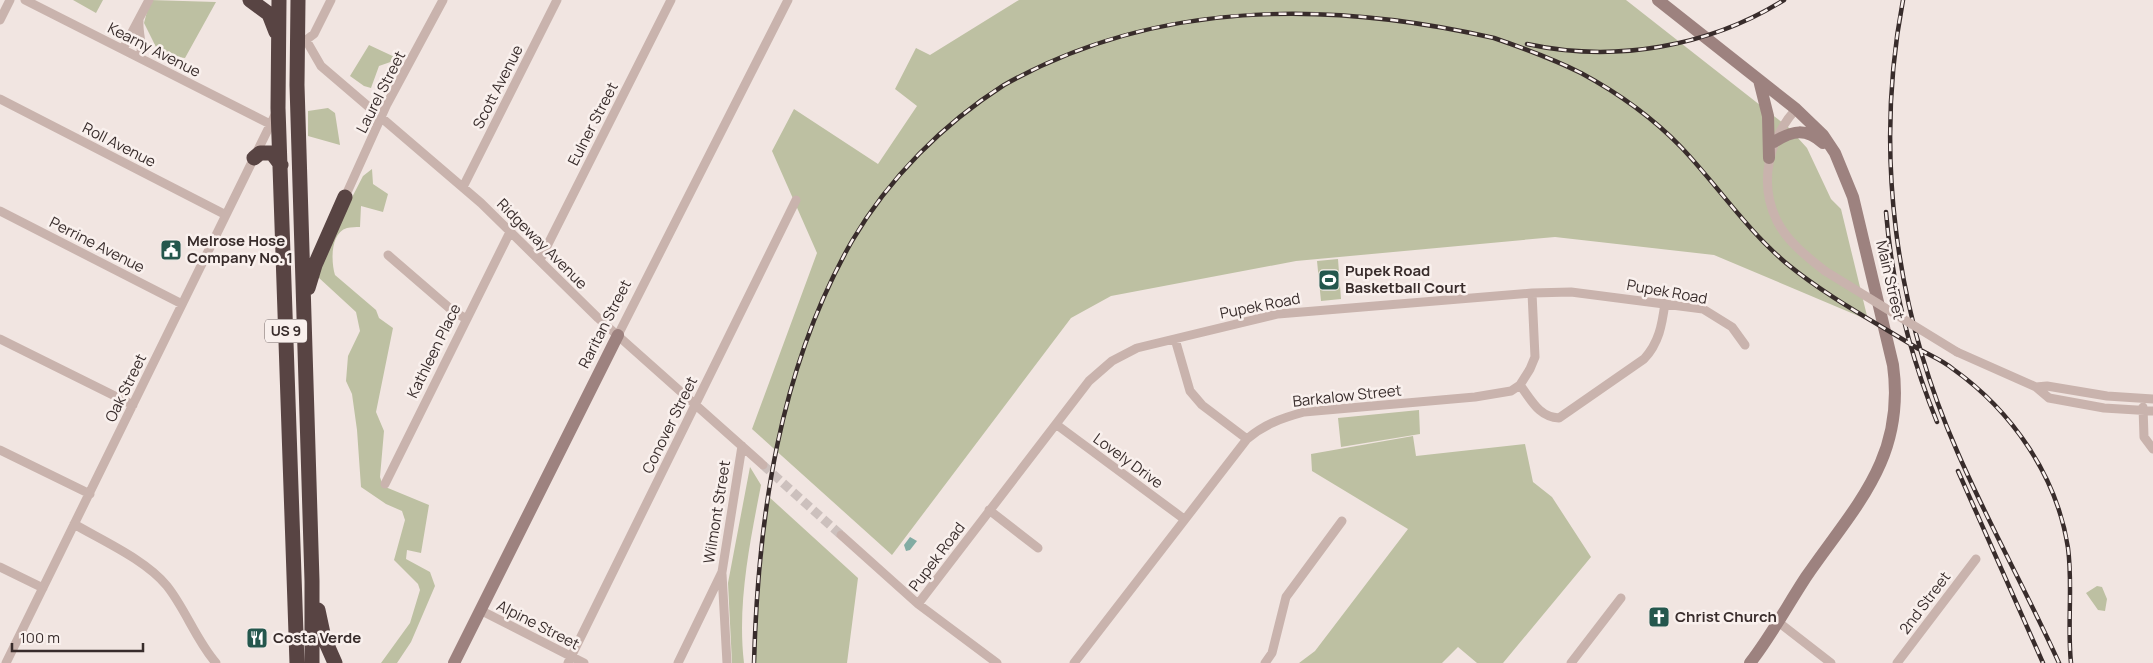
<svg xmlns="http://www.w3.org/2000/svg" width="2153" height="663" font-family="Manrope,sans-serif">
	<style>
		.green { fill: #bdc0a2 }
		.water { fill: #82aca3 }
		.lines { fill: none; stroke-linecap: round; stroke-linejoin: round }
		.street-tunnel { stroke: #ccc0bd; stroke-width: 9; stroke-dasharray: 9 4.5; stroke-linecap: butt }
		.street { stroke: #c9b3ad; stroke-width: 9 }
		.secondary { stroke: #9d827f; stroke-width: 12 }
		.highway { stroke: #584443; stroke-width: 15 }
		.rail-casing { stroke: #382c2b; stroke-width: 4.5 }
		.rail { stroke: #f9f0ed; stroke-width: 2.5; stroke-dasharray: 8; stroke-linecap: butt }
		.street-bridge { stroke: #c9b3ad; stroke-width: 9 }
		.labels { text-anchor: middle; stroke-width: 5; stroke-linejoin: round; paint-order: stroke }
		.shield { fill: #f9f0ed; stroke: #726765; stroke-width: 1 }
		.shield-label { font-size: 14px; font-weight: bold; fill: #382c2b }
		.street-label { font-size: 15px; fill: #382c2b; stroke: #f9f0ed }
		.poi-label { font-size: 15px; font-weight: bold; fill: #382c2b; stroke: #f9f0ed; text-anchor: start }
	</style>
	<rect width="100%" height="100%" fill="#f1e5e1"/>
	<path class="green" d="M73 0H103L96 13Z
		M150 0 216 2 185 58 160 55 144 23Z
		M1019 0H1626L1788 127 1807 148 1831 199 1841 209 1868 320 1714 255 1555 237 1296 261 1111 296 1071 318 892 555 752 429 817 253 772 151 794 109 878 164 917 106 895 89 916 48 930 55Z
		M369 45 399 59 379 66 371 88 364 86 350 76Z
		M328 108 335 113 340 145 308 136V111Z
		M372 169 373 184 388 194 383 212 361 206 360 227C356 227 351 227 347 228 330 233 331 262 335 275L376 310 379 318 393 328 376 412 384 431 380 477 383 486 429 505 421 553 407 550 406 559 430 572 435 586 411 642 397 663H381L410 623 420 590 418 584 394 560 405 520 402 511 386 504 361 487 357 430 352 394 346 381 348 356 360 331 356 312 318 277 326 248 363 176Z
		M1338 259 1341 299 1321 301 1317 261Z
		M1419 410 1420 434 1341 447 1338 418Z
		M1413 436 1416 456 1525 444 1533 482 1552 497 1591 557 1503 663H1477L1458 647 1442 663H1299L1315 651 1408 529 1312 471 1311 454Z
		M750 467 761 485C750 542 737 604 744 663H732L728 583Z
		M768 496 858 578 847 663H753Z
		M2097 586 2102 587 2107 599 2105 611 2098 610 2086 593Z"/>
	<path class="water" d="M910 537 917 541 910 550 906 551 904 545Z"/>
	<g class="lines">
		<path class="street-tunnel" d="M763 465 841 535"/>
		<path class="street" d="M25 0 270 124
			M331 0 314 34 306 40 321 66 481 203 598 318 763 465
			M0 20 10 0
			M139 21C138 34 144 47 140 58
			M123 49 149 0
			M0 99 226 215
			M1796 109C1769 139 1758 183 1777 221 1787 241 1807 257 1825 271
			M463 187 557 0
			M345 197 387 104 443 0
			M0 211 182 304
			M388 255 454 312 465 318
			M540 260 671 0
			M618 335 788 0
			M0 339 133 405
			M1175 339 1190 391 1202 405 1247 439
			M1957 352 2036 387 2049 398 2104 408 2153 411
			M1520 385C1532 401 1539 417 1559 418L1644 359C1659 343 1662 325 1665 303
			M2036 387 2047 386 2107 396 2153 399
			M2143 407 2144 437 2153 449
			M1057 425 1184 519
			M0 450 90 494
			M385 484 511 230
			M989 510 1038 548
			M74 524C103 541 146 560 167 586 186 610 196 640 216 663
			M841 535 918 604 997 663
			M0 567 43 588
			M722 574 727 663
			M918 604 1089 381 1112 361 1137 348 1278 314 1532 293 1571 292 1703 309 1732 327 1745 345
			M480 610 584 663
			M1777 621 1831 663
			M6 663 276 113
			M568 663 796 200
			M678 663 722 572 742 446
			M1074 663 1247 439C1265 424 1282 418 1304 412L1475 397 1511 391 1520 385 1530 369 1535 357 1532 293
			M1265 663 1272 653 1286 597 1342 521
			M1571 663 1621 598
			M1897 663 1976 559"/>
		<path class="secondary" d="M1658 0 1796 109 1823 135 1835 153 1853 197 1893 365C1906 459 1854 507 1806 577 1787 606 1771 636 1750 663
			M1759 80 1768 116 1769 158
			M1774 142C1793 130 1806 128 1823 143
			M454 663 618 335"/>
		<path class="highway" d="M250 0 269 14 276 32
			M279 0 278 108 297 663
			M298 0 297 85 312 581V663
			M254 158 260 153H272L281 165
			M308 288 315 265 345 197
			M318 610 324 638 335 663"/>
		<g class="rail-casing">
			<path id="rail" d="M1903 0C1874 152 1895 310 1957 451 1988 523 2027 592 2059 663
				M1527 44C1614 63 1709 47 1784 0
				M1886 212C1892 285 1910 355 1937 422
				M1958 471 2043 663
				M754 663C758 518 779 369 852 241 889 178 943 124 1004 85 1155 0 1326 0 1494 38 1523 48 1553 59 1581 73 1618 93 1652 117 1681 147 1717 185 1746 229 1786 263 1826 296 1873 321 1917 348 1929 355 1942 360 1953 369 2012 411 2057 476 2068 548 2073 586 2067 625 2071 663"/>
		</g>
		<use href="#rail" class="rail"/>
		<path class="street-bridge" d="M1825 271 1957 352"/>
	</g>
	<defs>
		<g id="civic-square" transform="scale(1.125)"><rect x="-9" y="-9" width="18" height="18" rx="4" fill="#24574d" stroke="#f9f0ed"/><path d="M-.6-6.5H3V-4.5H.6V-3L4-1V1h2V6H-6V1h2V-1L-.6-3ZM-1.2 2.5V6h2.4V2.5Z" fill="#fff"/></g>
		<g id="stadium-square" transform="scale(1.125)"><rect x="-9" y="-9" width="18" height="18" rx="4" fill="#24574d" stroke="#f9f0ed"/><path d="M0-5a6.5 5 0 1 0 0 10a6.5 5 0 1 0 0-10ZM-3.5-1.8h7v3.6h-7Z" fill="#fff"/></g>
		<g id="church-square" transform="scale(1.125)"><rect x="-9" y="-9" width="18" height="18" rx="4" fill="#24574d" stroke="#f9f0ed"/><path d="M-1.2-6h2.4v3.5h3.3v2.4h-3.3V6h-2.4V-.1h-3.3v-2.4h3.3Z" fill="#fff"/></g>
		<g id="restaurant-square" transform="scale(1.125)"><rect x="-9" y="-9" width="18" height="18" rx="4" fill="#24574d" stroke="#f9f0ed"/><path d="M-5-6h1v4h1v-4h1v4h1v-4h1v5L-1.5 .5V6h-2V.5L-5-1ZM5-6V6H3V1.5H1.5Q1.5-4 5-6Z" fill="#fff"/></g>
	</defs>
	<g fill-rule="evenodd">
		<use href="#civic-square" x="171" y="250"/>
		<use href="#stadium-square" x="1329" y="280"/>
		<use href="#church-square" x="1659" y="617"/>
		<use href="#restaurant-square" x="257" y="638"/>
	</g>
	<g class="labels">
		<rect class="shield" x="265" y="319.5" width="42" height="23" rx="4"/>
		<g class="shield-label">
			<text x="286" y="336">US 9</text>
		</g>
		<g class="street-label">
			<text transform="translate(154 50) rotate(27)" y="5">Kearny Avenue</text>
			<text transform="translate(498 87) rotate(-63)" y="5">Scott Avenue</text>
			<text transform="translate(381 92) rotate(-63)" y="5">Laurel Street</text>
			<text transform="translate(593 124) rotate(-63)" y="5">Eulner Street</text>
			<text transform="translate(119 145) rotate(27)" y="5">Roll Avenue</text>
			<text transform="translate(542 244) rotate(45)" y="5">Ridgeway Avenue</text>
			<text transform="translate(97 245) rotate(27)" y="5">Perrine Avenue</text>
			<text transform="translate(1890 280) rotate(77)" y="5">Main Street</text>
			<text transform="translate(1667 292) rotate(10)" y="5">Pupek Road</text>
			<text transform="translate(1260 306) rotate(-11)" y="5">Pupek Road</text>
			<text transform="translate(605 324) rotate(-63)" y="5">Raritan Street</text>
			<text transform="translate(434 351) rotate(-64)" y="5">Kathleen Place</text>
			<text transform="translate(126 388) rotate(-64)" y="5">Oak Street</text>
			<text transform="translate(1347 396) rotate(-6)" y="5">Barkalow Street</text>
			<text transform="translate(670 425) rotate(-64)" y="5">Conover Street</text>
			<text transform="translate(1128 461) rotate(36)" y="5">Lovely Drive</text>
			<text transform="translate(717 512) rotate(-81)" y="5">Wilmont Street</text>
			<text transform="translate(937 557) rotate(-53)" y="5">Pupek Road</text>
			<text transform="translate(1925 603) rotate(-53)" y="5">2nd Street</text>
			<text transform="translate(538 625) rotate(27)" y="5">Alpine Street</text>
		</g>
		<g class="poi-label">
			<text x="187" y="246">Melrose Hose<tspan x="187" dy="17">Company No. 1</tspan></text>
			<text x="1345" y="276">Pupek Road<tspan x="1345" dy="17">Basketball Court</tspan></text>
			<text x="1675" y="622">Christ Church</text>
			<text x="273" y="643">Costa Verde</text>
		</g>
	</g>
	<path d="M12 643v8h131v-8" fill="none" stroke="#382c2b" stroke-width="2.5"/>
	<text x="20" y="643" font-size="15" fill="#382c2b" stroke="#f9f0ed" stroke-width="4" paint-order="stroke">100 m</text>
</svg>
